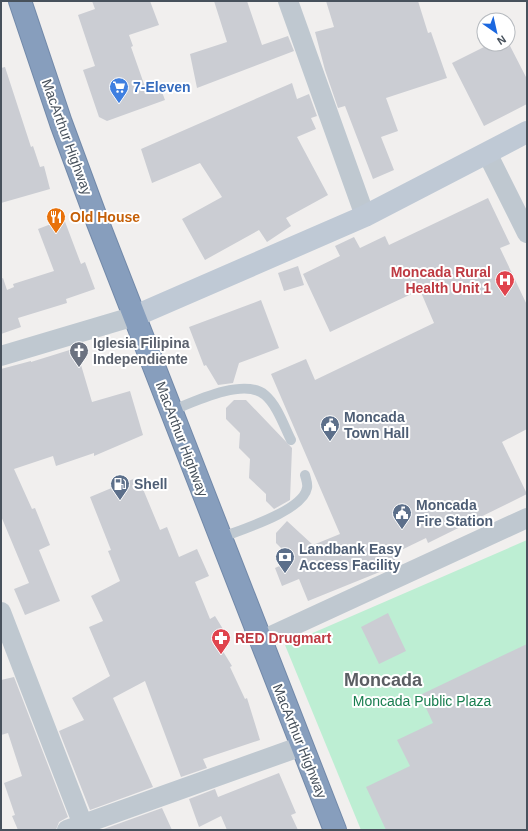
<svg xmlns="http://www.w3.org/2000/svg" width="528" height="831" font-family="Arial,sans-serif">
	<style>
		.green { fill: #bdeed3 }
		.building { fill: #cbcdd3 }
		.lines { fill: none; stroke-linecap: round; stroke-linejoin: round }
		.highway-casing { stroke: #7289a9; stroke-width: 24 }
		.lane { stroke: #bfc8d0; stroke-width: 10 }
		.street { stroke: #bfc8d0; stroke-width: 20 }
		.secondary { stroke: #bfc9d5; stroke-width: 22 }
		.highway { stroke: #879ebd; stroke-width: 22 }
		.labels { text-anchor: middle; stroke-width: 4; stroke-linejoin: round; paint-order: stroke }
		.shop-label { font-size: 14px; font-weight: bold; fill: #366cbe; stroke: #fff; text-anchor: start }
		.street-label { font-size: 14px; fill: #47515c; stroke: #fff }
		.food-label { font-size: 14px; font-weight: bold; fill: #c56008; stroke: #fff; text-anchor: start }
		.health-label { font-size: 14px; font-weight: bold; fill: #be3a42; stroke: #fff; text-anchor: end }
		.worship-label { font-size: 14px; font-weight: bold; fill: #5b616d; stroke: #fff; text-anchor: start }
		.service-label { font-size: 14px; font-weight: bold; fill: #4e5e75; stroke: #fff; text-anchor: start }
		.park-label { font-size: 14px; fill: #187d4f; stroke: #fff }
		.district-label { font-size: 18px; font-weight: bold; fill: #5b5e63; stroke: #fff }
	</style>
	<rect width="100%" height="100%" fill="#f1efee"/>
	<path class="green" d="M527 540V830H361L285 645Z"/>
	<path class="building" d="M92 1H150L159 25 129 35 133 46 131 47 144 84 157 79 165 100 107 121 99 117 83 70 95 66 78 15 95 9Z
		M214 1H247L262 45 288 36 294 51 197 88 190 54 227 42Z
		M326 1H418L428 33 431 32 447 78 386 98 398 131 381 137 394 170 373 179 345 106 338 108 325 70 315 32 334 27Z
		M490 44H509L527 79V104L484 126 452 63Z
		M5 67 31 147 33 146 40 167 44 166 50 189 1 203V68Z
		M292 83 297 99 309 94 317 116 311 118 316 129 297 137 328 195 286 218 291 226 267 242 259 230 205 260 182 219 222 197 200 163 152 183 141 149Z
		M488 198 510 244 500 248 527 305V429L502 442 527 494 428 543 426 538 393 554 397 565 308 601 299 579 282 586 275 568 293 560 276 543V533L287 521 313 545 340 534 271 374 306 359 315 380 434 323 420 290 330 332 303 274 340 256 335 246 354 237 360 248 385 236 389 245Z
		M64 219 81 264 85 262 95 289 66 299 67 303 18 318 21 327 1 334V279L3 278 7 290 14 287 13 284 54 271 38 229Z
		M298 266 304 285 284 291 278 273Z
		M261 300 279 348 239 363 233 383 218 385 206 365 204 366 189 327Z
		M76 348 92 402 130 391 143 435 94 456V453L56 466 53 456 14 469 32 509 35 508 50 545 39 550 60 601 25 615 14 589 29 583 1 516V369L31 361V362Z
		M234 400H246L292 448 290 500 274 509 266 501V494L249 478 250 459 239 448 240 433 226 419V408Z
		M138 477 160 530 167 527 179 557 197 549 209 576 195 582 210 619 215 616 226 634 216 640 232 666 230 667 245 699 247 698 260 740 203 759 207 768 181 777 145 681 113 698 153 787 90 810 59 731 84 720 72 698 110 676 89 627 103 621 91 596 120 581 108 551 111 550 90 497Z
		M388 613 406 651 379 664 361 627Z
		M527 644V830H386L366 787 410 766 397 740 433 723 420 695Z
		M14 677 68 817 59 822 56 830H18L12 816 15 815 4 783 22 776 8 733 1 735V680Z
		M279 773 296 813 291 815 298 830H227L221 816 199 827 189 799 215 789 218 797Z
		M162 808 172 830H101Z"/>
	<g class="lines">
		<g class="highway-casing">
			<path id="highway" d="M20 1 61 123 98 223 335 830"/>
		</g>
		<path class="lane" d="M171 411C193 402 244 377 265 395 277 405 284 426 291 440
			M220 538C240 530 303 511 307 488 308 484 306 479 305 475"/>
		<path class="street" d="M288 1 365 216
			M487 153 527 233
			M1 356 135 316
			M1 612 85 830
			M260 641 527 518
			M67 830 302 746"/>
		<path class="secondary" d="M135 316 365 216 527 132"/>
		<use href="#highway" class="highway"/>
	</g>
	<defs>
		<g id="supermarket-pin" transform="scale(1)"><path d="M0 17L-7.5 6A9.5 9.5 0 1 1 7.5 6Z" fill="#3f7fe0" stroke="#fff"/><path d="M-6-5.5h2.5l.6 2H6L4.5 2H-2.5L-4.4-4H-6ZM-1.5 3.2a1.3 1.3 0 1 0 .1 0ZM3 3.2a1.3 1.3 0 1 0 .1 0Z" fill="#fff"/></g>
		<g id="restaurant-pin" transform="scale(1)"><path d="M0 17L-7.5 6A9.5 9.5 0 1 1 7.5 6Z" fill="#e8710a" stroke="#fff"/><path d="M-5-6h1v4h1v-4h1v4h1v-4h1v5L-1.5 .5V6h-2V.5L-5-1ZM5-6V6H3V1.5H1.5Q1.5-4 5-6Z" fill="#fff"/></g>
		<g id="hospital-pin" transform="scale(1)"><path d="M0 17L-7.5 6A9.5 9.5 0 1 1 7.5 6Z" fill="#e0444e" stroke="#fff"/><path d="M-5-5h3v3.5h4V-5h3V5h-3V1.5h-4V5h-3Z" fill="#fff"/></g>
		<g id="church-pin" transform="scale(1)"><path d="M0 17L-7.5 6A9.5 9.5 0 1 1 7.5 6Z" fill="#6b7280" stroke="#fff"/><path d="M-1.2-6h2.4v3.5h3.3v2.4h-3.3V6h-2.4V-.1h-3.3v-2.4h3.3Z" fill="#fff"/></g>
		<g id="civic-pin" transform="scale(1)"><path d="M0 17L-7.5 6A9.5 9.5 0 1 1 7.5 6Z" fill="#5c6f8a" stroke="#fff"/><path d="M-.6-6.5H3V-4.5H.6V-3L4-1V1h2V6H-6V1h2V-1L-.6-3ZM-1.2 2.5V6h2.4V2.5Z" fill="#fff"/></g>
		<g id="fuel-pin" transform="scale(1)"><path d="M0 17L-7.5 6A9.5 9.5 0 1 1 7.5 6Z" fill="#5c6f8a" stroke="#fff"/><path d="M-5.5-6h7V0h2V4h1.3V-2.5L3-4.5l.8-.8L6-3V5H2.5V1h-1V6h-7ZM-4.2-4.7v3.2H.2V-4.7Z" fill="#fff"/></g>
		<g id="bank-pin" transform="scale(1)"><path d="M0 17L-7.5 6A9.5 9.5 0 1 1 7.5 6Z" fill="#5c6f8a" stroke="#fff"/><path d="M-6-4H6V4H-6ZM0-2.3a2.3 2.3 0 1 0 0 4.6a2.3 2.3 0 1 0 0-4.6Z" fill="#fff"/></g>
		<g id="pharmacy-pin" transform="scale(1)"><path d="M0 17L-7.5 6A9.5 9.5 0 1 1 7.5 6Z" fill="#e0444e" stroke="#fff"/><path d="M-2-6h4v4h4v4h-4v4h-4v-4h-4v-4h4Z" fill="#fff"/></g>
	</defs>
	<g fill-rule="evenodd">
		<use href="#supermarket-pin" x="119" y="87"/>
		<use href="#restaurant-pin" x="56" y="217"/>
		<use href="#hospital-pin" x="505" y="280"/>
		<use href="#church-pin" x="79" y="351"/>
		<use href="#civic-pin" x="330" y="425"/>
		<use href="#fuel-pin" x="120" y="484"/>
		<use href="#civic-pin" x="402" y="513"/>
		<use href="#bank-pin" x="285" y="557"/>
		<use href="#pharmacy-pin" x="221" y="638"/>
	</g>
	<g class="labels">
		<g class="shop-label">
			<text x="133" y="92">7-Eleven</text>
		</g>
		<g class="street-label">
			<text transform="translate(67 137) rotate(70)" y="5">MacArthur Highway</text>
			<text transform="translate(182 439) rotate(69)" y="5">MacArthur Highway</text>
			<text transform="translate(300 741) rotate(68)" y="5">MacArthur Highway</text>
		</g>
		<g class="food-label">
			<text x="70" y="222">Old House</text>
		</g>
		<g class="health-label">
			<text x="491" y="277">Moncada Rural<tspan x="491" dy="16">Health Unit 1</tspan></text>
			<text x="235" y="643" text-anchor="start">RED Drugmart</text>
		</g>
		<g class="worship-label">
			<text x="93" y="348">Iglesia Filipina<tspan x="93" dy="16">Independiente</tspan></text>
		</g>
		<g class="service-label">
			<text x="344" y="422">Moncada<tspan x="344" dy="16">Town Hall</tspan></text>
			<text x="134" y="489">Shell</text>
			<text x="416" y="510">Moncada<tspan x="416" dy="16">Fire Station</tspan></text>
			<text x="299" y="554">Landbank Easy<tspan x="299" dy="16">Access Facility</tspan></text>
		</g>
		<g class="park-label">
			<text x="422" y="706">Moncada Public Plaza</text>
		</g>
		<g class="district-label">
			<text x="383" y="686">Moncada</text>
		</g>
	</g>
	<rect width="528" height="831" fill="none" stroke="#47515c" stroke-width="4"/>
	<g transform="translate(496 32) rotate(146)"><circle r="19" fill="#ffffff" stroke="#b5b9be"/>
	<path d="M0-3L7 15L0 10L-7 15Z" fill="#1b67df"/>
	<text y="-6" font-size="11" font-weight="bold" text-anchor="middle" fill="#47515c">N</text>
	</g>
</svg>
